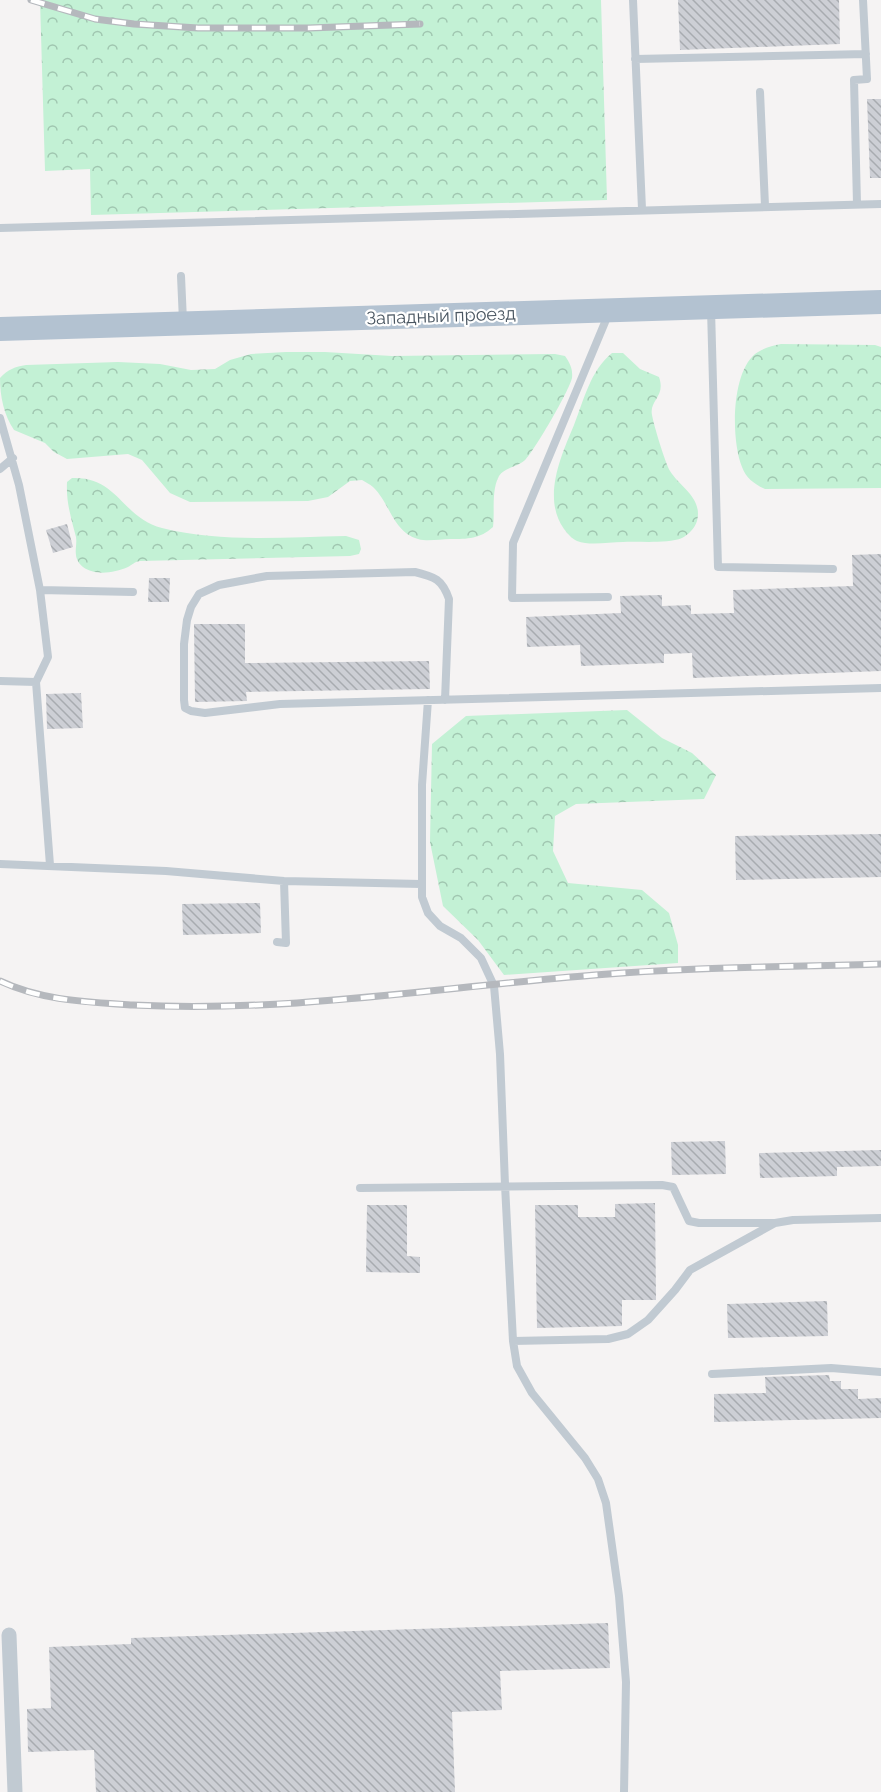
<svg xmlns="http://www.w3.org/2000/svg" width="881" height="1792" font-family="Raleway,sans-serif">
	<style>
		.forest { fill: url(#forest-crowns) }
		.building { fill: url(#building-back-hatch) }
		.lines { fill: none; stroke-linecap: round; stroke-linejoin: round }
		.lane { stroke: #c1cad2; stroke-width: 8 }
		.street { stroke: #c1cad2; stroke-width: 15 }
		.primary { stroke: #b3c2d1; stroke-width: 24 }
		.rail-casing { stroke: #b5b8bd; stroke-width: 7 }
		.rail { stroke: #fff; stroke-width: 4.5; stroke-dasharray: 14; stroke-linecap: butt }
		.labels { text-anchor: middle; stroke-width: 4.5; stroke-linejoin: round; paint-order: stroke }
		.street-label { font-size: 18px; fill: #4a5661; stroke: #fff }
	</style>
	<defs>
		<pattern id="forest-crowns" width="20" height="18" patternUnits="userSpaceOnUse" patternTransform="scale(1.5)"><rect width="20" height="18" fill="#c3f1d5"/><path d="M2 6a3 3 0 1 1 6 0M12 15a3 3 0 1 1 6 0" fill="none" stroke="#a0c6b0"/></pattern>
		<pattern id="building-back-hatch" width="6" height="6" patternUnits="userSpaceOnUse" patternTransform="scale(1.5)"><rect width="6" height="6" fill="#cdcfd5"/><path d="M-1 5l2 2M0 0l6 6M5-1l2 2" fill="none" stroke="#a8abb0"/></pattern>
	</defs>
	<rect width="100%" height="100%" fill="#f5f3f3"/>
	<path class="forest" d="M40 0H601L607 200 91 215 90 169 45 171Z
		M781 344 875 345 881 347V488L765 489C754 484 746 478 742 467 731 440 731 374 755 354 763 348 772 346 781 344Z
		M286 352H325L392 356 555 354 565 356C570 363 573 369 572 378 569 391 536 448 526 459 519 467 505 467 499 476 491 491 495 511 493 527 480 539 468 539 450 539 440 539 428 542 418 539 393 532 390 503 373 487 370 484 365 482 362 480L350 481 328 497 308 501 190 502 170 493 142 460 128 454 67 459 54 452 45 443 14 430C4 415 0 397 0 378 8 369 15 367 26 365L118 362 160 364 191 370 215 369 230 360 251 354Z
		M612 353H623L640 369 659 377C666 397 649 400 652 415 654 426 665 462 670 471 680 487 703 498 697 521 695 528 688 535 682 538 667 544 639 541 623 542 609 542 590 546 577 541 572 539 567 533 564 529 542 498 561 456 574 425 584 400 590 371 612 353Z
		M72 478C118 476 122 518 162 528 222 543 285 537 346 536L359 540 361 549 359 554 350 556 140 561C134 562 132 565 128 567 114 573 95 576 83 567 80 565 76 559 76 555 75 549 77 544 76 537 71 518 66 502 67 482Z
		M627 710 662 738 692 753 716 775 704 799 576 804 555 816 553 851 568 883 642 890 669 913 678 945V963L504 975 478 940 443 906 430 842 432 744 466 716Z"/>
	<path class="building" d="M678 0H839L840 44 680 50Z
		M867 99H881V178H870Z
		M67 524 73 547 53 553 46 530Z
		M881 554V671L693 678 692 653 664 654V663L581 666 580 645 527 647 526 617 621 613 620 596 662 595V606L691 605V614L734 613 733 590 853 586 852 555Z
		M149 578H170L169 602H148Z
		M194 624H245V663L429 661 430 689 246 692 247 701 195 702Z
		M81 693 83 728 47 729 46 694Z
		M881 834V877L736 880 735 836Z
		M260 903 261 933 183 935 182 904Z
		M725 1141 726 1174 672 1175 671 1142Z
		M881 1150V1166L837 1167V1176L760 1178 759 1153Z
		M655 1203 656 1300H622V1326L537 1328 535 1205H578V1217H615V1204Z
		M367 1205H407V1256L420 1257V1273L366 1272Z
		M827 1301 828 1336 728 1338 727 1304Z
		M829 1375 830 1381H841V1389H858V1399L881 1398V1418L714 1422V1394L766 1393 765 1377Z
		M608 1623 610 1668 500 1671 502 1710 452 1712 455 1792H96L94 1750 28 1752 27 1709 51 1708 49 1647 131 1644V1638Z"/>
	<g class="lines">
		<path class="lane" d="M633 0 642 209
			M635 59 866 54
			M760 92 765 206
			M857 204 854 80 867 79 863 0
			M0 228 881 204
			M181 276 183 321
			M711 309 718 567 833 569
			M0 418 19 485 40 590 48 657 36 682 50 865
			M0 469 13 458
			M40 590 133 592
			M608 597 512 598 513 543 608 315
			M0 681 36 682
			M428 700 422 785V897L428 913 440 926 461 938 481 958 494 986 500 1054 505 1185 513 1341 517 1366 532 1393 585 1458 598 1479 606 1503 619 1596 626 1682 624 1792
			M445 700 449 599C442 579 435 577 415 572L267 576 219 585 199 594 191 607 187 620 184 644V700L185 708 191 711 205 713 280 704 881 688
			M0 864 166 871 284 881 421 884
			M277 942 286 943 284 881
			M360 1188 662 1185 673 1187 689 1221 699 1223H775
			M513 1341 608 1339 628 1334 648 1320 675 1290 690 1270 775 1223 793 1220 881 1218
			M712 1374 831 1368 881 1372"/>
		<path class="street" d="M9 1635 15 1792"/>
		<path class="primary" d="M0 329 881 302"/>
		<g class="rail-casing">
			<path id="rail" d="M31 0 95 19 134 24 198 28H309L420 24
				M0 981C42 1001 88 1002 133 1005 290 1013 440 987 595 975 690 967 786 967 881 964"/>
		</g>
		<use href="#rail" class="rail"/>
	</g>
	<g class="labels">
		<g class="street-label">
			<text transform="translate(441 316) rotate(-2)" y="6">Западный проезд</text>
		</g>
	</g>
</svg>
